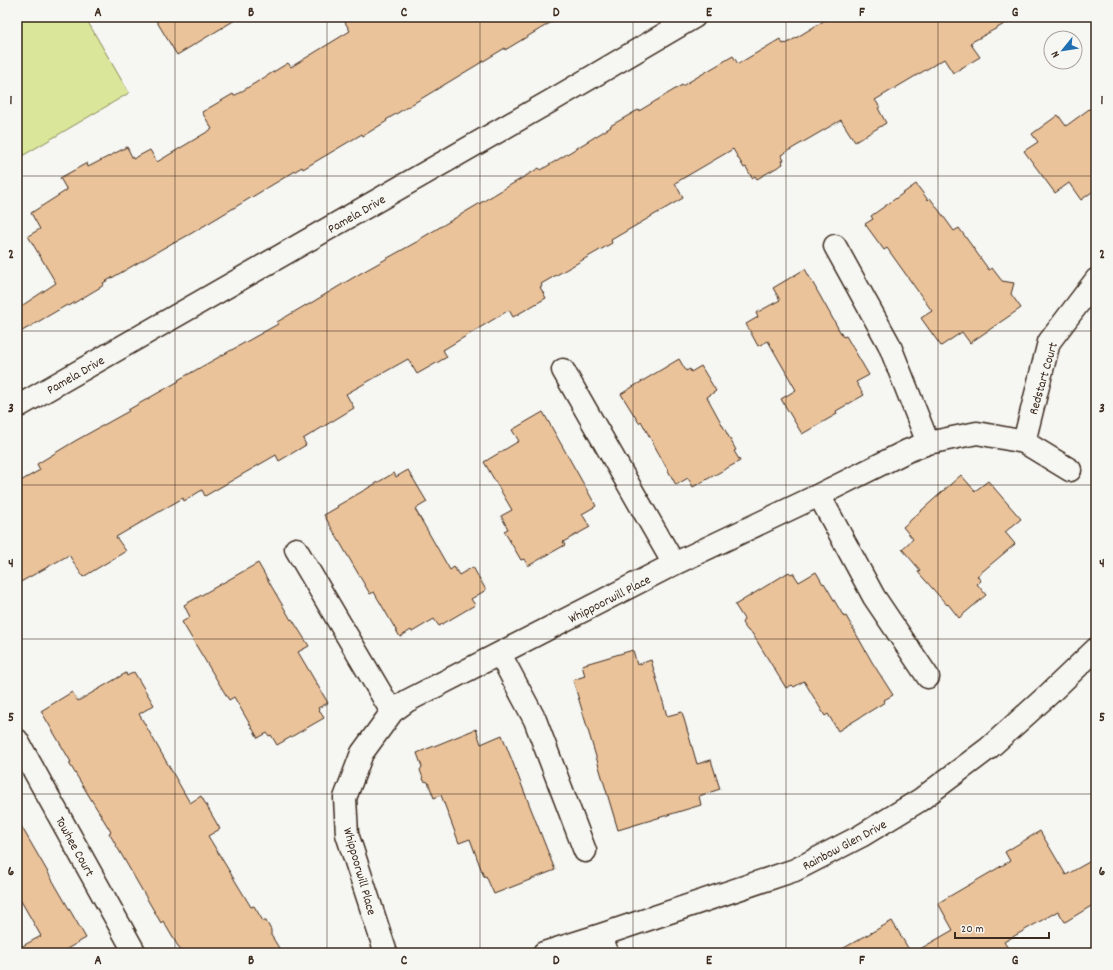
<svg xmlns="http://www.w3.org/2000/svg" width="1113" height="970" font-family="Dekko,sans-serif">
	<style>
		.green { fill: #dae699; stroke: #8a885c }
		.building { fill: #ebc39b; stroke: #3b2a1e }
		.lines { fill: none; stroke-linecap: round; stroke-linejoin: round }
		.minor-casing { stroke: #3b2a1e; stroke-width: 25 }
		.minor { stroke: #f6f6f2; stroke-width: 22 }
		.grid { fill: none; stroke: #3b2a1e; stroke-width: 1; stroke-opacity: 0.55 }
		.labels { text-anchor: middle; stroke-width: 3.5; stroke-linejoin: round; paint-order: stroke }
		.street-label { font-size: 13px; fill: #3b2a1e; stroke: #f6f6f2 }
		.neatline { fill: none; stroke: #3b2a1e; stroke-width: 1.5 }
		.grid-label { font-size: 13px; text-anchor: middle; font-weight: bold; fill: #3b2a1e }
	</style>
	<rect width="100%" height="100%" fill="#f6f6f2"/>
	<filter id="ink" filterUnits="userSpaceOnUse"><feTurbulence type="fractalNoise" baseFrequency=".025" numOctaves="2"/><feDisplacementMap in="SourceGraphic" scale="8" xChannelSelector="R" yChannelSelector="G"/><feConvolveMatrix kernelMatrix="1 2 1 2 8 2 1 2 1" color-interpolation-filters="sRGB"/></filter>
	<g filter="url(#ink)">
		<path class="green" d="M17 17H85L129 93 17 159Z"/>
		<path class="building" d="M154 17H240L177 55Z
			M342 17H560L505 50V48L386 120 387 121 363 136 362 134 303 169 302 167 192 233 174 243V242L103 283 104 285 69 306 67 305 17 334V309L56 283 28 236 40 229 31 213 67 190 60 178 87 163 88 167 127 147 133 159 150 150 157 162 212 129 202 112 233 94 234 96 288 63 291 67 350 31Z
			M830 17H1017L970 43 980 57 953 73 944 59 875 100 880 107 878 108 886 123 855 142 841 120 781 155 784 160 782 161 783 164 757 179 755 176 752 178 746 167 744 168 733 149 675 183 683 198 611 240 612 243 541 284 542 286 540 287 546 298 513 317 509 310 443 350 447 357 417 374 408 359 346 394 354 408 303 439 306 445 279 461 276 455 205 496 202 490 184 501 183 498 116 537 126 551 83 577 69 555 17 584V483L40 470 37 464 75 441 129 411 128 410 179 381 178 380 278 324 277 322 306 305V306L361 273 420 240V239L539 168 541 170 611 127 610 126 638 110 639 111 682 85V86L733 56 738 64 780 39 783 44 785 43 786 44Z
			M1096 104V189L1081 200 1069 183 1055 193 1024 151 1038 142 1032 134 1058 115 1066 126Z
			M916 184 928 200 930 198 954 231 959 228 989 270 992 268 1002 281 1014 283 1011 294 1021 308 970 343 962 332 941 346 921 318 932 311 887 248 884 250 865 224 873 219 871 216Z
			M805 269 843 337 846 336 869 375 856 382 864 395 836 411 837 414 802 434 781 399 796 390 768 341 758 346 746 324 758 317 756 313 780 300 773 288Z
			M679 359 686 371 690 369 691 372 701 366 716 391 707 397 736 450 734 451 740 461 693 487 688 478 676 485 641 421 639 423 621 394Z
			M543 412 596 506 582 514 590 527 563 542 565 545 528 566 524 559 521 560 504 531 508 529 501 516 512 510 484 462 519 441 512 430Z
			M408 470 427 502 415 509 450 570 454 567 459 575 473 567 486 590 471 599 475 605 439 626 434 619 412 632 411 630 400 637 374 592 370 594 324 515 338 507 337 506 394 473 396 477Z
			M961 475 975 491 988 481 1021 519 1005 532 1015 544 977 576 981 581 977 584 986 595 959 618 948 604 947 605 918 572 920 570 902 549 913 539 903 527Z
			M258 563 291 620 292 619 309 646 298 652 328 703 318 708 324 718 277 745 271 735 269 736 267 733 258 738 234 697 229 700 182 622 190 617 184 605Z
			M789 572 791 574 793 573 799 582 816 572 823 584 824 583 844 617 846 616 872 662 893 695 884 700 885 702 838 731 828 714 825 716 804 681 794 687 792 685 786 688 752 633 748 631 742 623 744 619 735 605Z
			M633 650 637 665 651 660 667 716 682 712 697 764 711 760 720 789 699 796 701 805 618 830 573 680 585 676 582 665Z
			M134 672 154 705 139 714 190 803 201 796 220 829 208 836 251 907 254 906 263 921H266L271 930V935L282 953H182L163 921 161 923 109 833 111 832 69 763 71 762 41 711 72 692 78 701 126 673 127 676Z
			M476 729 481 744 502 735 555 870 494 894 486 876 484 877 470 839 459 843 441 795 434 798 428 782 424 781 420 770 422 767 417 753Z
			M17 819 86 938 60 953H17V949L41 936 17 894Z
			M1040 831 1066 875 1096 858V903L1065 922 1058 911 1004 942 1011 953H913L953 930 938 903 1010 861 1005 852Z
			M892 921 911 953H835Z"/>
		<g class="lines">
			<g class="minor-casing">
				<path id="minor" d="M835 246 889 344 928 443
					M563 370 674 564
					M17 407 556 98 694 17
					M1024 442 1049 342 1096 280
					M819 495 874 597 928 677
					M296 549 392 712
					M500 654 535 720 585 851
					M17 740 135 953
					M601 935 607 953
					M386 953 347 834 345 798 362 753 392 712 407 701 674 564 819 495 907 451 928 443 977 433 1024 442 1070 470
					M544 953 601 935 795 870 861 836 920 800 989 748 1049 694 1096 649"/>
			</g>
			<use href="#minor" class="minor"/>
		</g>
	</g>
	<path class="grid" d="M175 17V953M327 17V953M480 17V953M633 17V953M786 17V953M938 17V953M17 176H1096M17 331H1096M17 485H1096M17 639H1096M17 794H1096"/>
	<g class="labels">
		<g class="street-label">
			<text transform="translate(356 213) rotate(-30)" y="5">Pamela Drive</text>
			<text transform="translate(75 374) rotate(-30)" y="5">Pamela Drive</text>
			<text transform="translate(1042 378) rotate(-74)" y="5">Redstart Court</text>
			<text transform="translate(609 598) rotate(-27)" y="5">Whippoorwill Place</text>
			<text transform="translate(844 844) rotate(-28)" y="5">Rainbow Glen Drive</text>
			<text transform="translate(76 846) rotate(61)" y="5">Towhee Court</text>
			<text transform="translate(361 871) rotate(74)" y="5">Whippoorwill Place</text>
		</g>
	</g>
	<rect width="1113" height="970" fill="none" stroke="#f6f6f2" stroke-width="44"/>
	<g transform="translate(1063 50) rotate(240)"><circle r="19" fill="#f6f6f2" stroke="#aba49d"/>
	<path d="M0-3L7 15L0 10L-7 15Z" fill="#1f6fb2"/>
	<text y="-6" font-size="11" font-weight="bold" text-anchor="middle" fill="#3b2a1e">N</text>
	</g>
	<path d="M955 932v6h94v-6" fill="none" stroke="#3b2a1e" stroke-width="2"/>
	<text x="961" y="932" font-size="12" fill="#3b2a1e" stroke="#f6f6f2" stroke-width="3" paint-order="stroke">20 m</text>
	<rect x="22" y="22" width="1069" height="926" class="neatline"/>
	<g class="grid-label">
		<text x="98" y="16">A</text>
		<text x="251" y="16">B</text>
		<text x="404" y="16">C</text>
		<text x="556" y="16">D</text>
		<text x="709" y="16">E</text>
		<text x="862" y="16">F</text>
		<text x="1015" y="16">G</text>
		<text x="11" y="104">1</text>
		<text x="1102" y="104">1</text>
		<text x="11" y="258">2</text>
		<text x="1102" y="258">2</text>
		<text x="11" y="412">3</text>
		<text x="1102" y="412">3</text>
		<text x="11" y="567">4</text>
		<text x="1102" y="567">4</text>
		<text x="11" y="721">5</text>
		<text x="1102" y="721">5</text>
		<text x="11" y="875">6</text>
		<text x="1102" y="875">6</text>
		<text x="98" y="964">A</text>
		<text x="251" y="964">B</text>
		<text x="404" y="964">C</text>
		<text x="556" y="964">D</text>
		<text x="709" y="964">E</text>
		<text x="862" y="964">F</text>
		<text x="1015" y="964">G</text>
	</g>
</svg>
